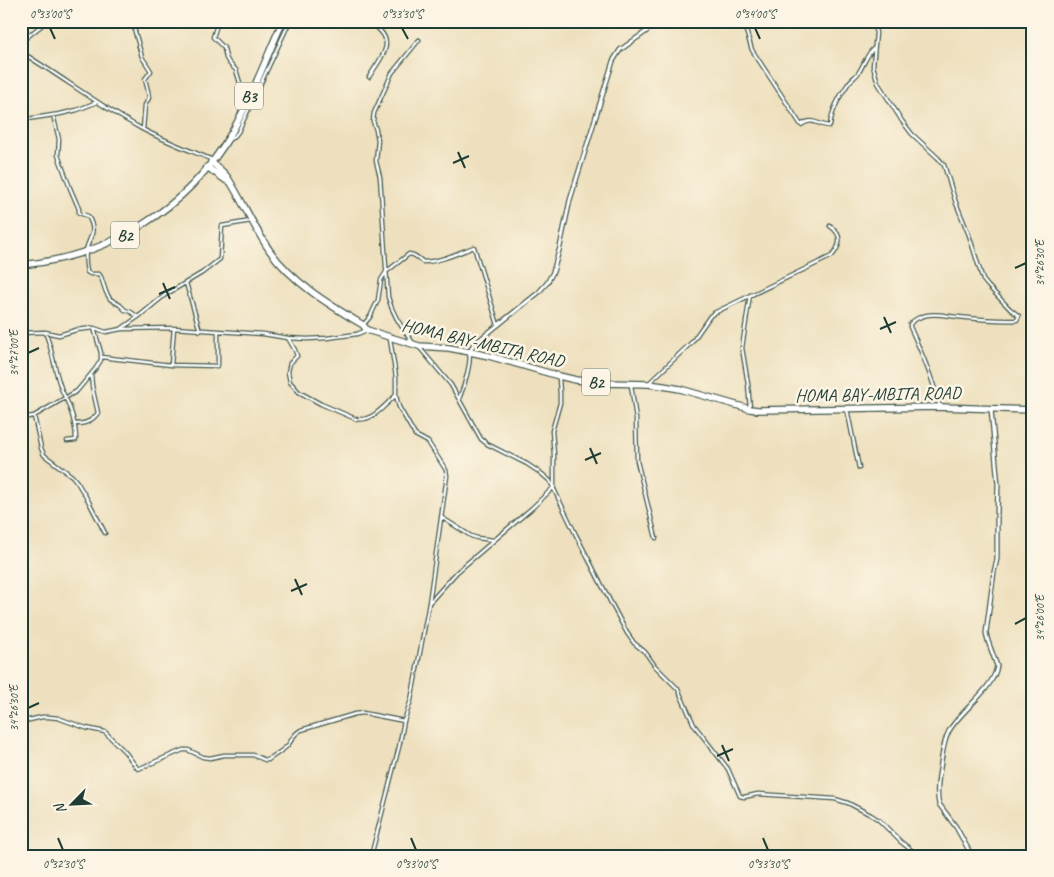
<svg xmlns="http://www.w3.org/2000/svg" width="1054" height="877" font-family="Caveat,sans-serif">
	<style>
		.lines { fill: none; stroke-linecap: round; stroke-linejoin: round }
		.minor-casing { stroke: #3e5549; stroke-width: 5 }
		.tertiary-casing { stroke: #3e5549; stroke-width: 5.5 }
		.trunk-casing { stroke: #3e5549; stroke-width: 8 }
		.minor { stroke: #fff; stroke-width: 2.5 }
		.tertiary { stroke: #fff; stroke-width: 3 }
		.trunk { stroke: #fff; stroke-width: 5.5 }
		.ticks { fill: none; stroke: #1f3d34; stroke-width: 2 }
		.labels { text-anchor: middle; stroke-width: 5; stroke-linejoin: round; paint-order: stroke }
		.shield { fill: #fcf5e5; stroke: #617469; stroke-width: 1 }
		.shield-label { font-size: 16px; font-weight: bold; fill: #1f3d34 }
		.street-label { font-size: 18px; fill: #1f3d34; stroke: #fcf5e5 }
		.neatline { fill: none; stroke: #1f3d34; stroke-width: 2 }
		.ticks-label { font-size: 12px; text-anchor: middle; fill: #1f3d34 }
	</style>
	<rect width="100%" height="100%" fill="#fcf5e5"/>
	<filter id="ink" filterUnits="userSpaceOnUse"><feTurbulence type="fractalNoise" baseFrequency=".02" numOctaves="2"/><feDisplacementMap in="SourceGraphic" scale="10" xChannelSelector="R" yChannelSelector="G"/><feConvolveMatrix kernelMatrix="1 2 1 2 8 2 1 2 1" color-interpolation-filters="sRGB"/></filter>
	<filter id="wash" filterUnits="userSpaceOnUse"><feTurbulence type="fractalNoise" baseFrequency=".0096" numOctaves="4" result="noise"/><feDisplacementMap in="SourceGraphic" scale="20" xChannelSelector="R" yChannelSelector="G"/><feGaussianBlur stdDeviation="1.12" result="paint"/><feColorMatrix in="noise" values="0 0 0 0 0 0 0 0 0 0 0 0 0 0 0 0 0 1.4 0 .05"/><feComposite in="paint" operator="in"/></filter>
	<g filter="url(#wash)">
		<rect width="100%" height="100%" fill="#eee0be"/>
	</g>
	<g filter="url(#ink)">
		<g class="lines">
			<g class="minor-casing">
				<path id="minor" d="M22 21 28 36
					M132 21 142 57 151 71 145 79 148 91 149 98 145 105 143 129
					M215 21 216 28 213 37 224 48 226 58 229 63 236 70 240 83 241 91 248 99
					M367 21C399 39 384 53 369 77
					M743 21 752 50 801 125C813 116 819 126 830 126 831 112 840 95 848 84 851 79 856 77 859 72 864 64 866 56 873 49
					M873 21 876 33 873 66 878 83 902 121 912 134 938 158 944 165 956 203 969 235 983 280 988 286 1010 309 1019 316 1017 320C998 321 978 319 958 317 948 316 937 313 927 315 921 316 913 320 910 324V327C922 353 933 379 940 407
					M21 42 47 21
					M21 52C62 77 100 106 142 129 165 141 189 150 213 160
					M53 115 59 139 58 155 70 188 79 209V213L88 216C98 234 89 235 86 251 85 257 86 266 87 272L90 274H99L101 277 106 292 110 299 120 305 125 310 131 312 138 317 121 329
					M21 120 60 114 77 110 97 102
					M230 139 234 137 238 132 290 21
					M186 283 200 331
					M138 317 165 295 202 273 220 259 222 226 251 221
					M364 324 370 317 378 300 381 280 386 272 409 254C415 254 419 259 423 262 440 262 458 253 474 247L498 325
					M45 332C53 350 54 370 61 388 63 394 67 400 69 406 73 416 76 429 76 440L67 441
					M21 333 45 332 59 335 76 330 94 328 106 332 121 329 174 328 263 334 288 338 307 339 327 338 357 334 367 330
					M288 338 295 350 297 356 290 363 288 372 290 382 299 392 321 404 356 419C372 422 384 406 395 396
					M413 343C402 327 393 316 388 297L381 191 380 177 376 161 378 140 376 130 373 121 374 113 392 73 419 40
					M419 347 451 385 481 439 487 444 527 464 542 474 550 481 576 535 610 601 627 633 634 643 645 652 655 666 678 689 694 725 728 769 740 796 744 797 758 794 835 799 848 803 871 815 879 820 901 842 919 856
					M101 357 171 365 217 366 218 365V332
					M171 365 174 328
					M649 383 692 342 710 316 714 313 832 256C841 245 843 235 830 226
					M631 385 636 419 637 461 656 538
					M459 399C465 384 470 369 470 353
					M750 408 748 384 742 348 750 295
					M847 409 859 468
					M21 411 24 416 28 417 34 416 77 391 96 368 101 360V353L94 328
					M34 416 41 448 44 455 72 476 77 482 89 502 105 533
					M74 424C85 424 91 422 98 413L92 386 91 374
					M441 517 471 536 477 538 494 540
					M430 602 457 572 532 508 554 487V454L552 431 560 403V394L559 378
					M21 722 42 717H49L58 718 86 728 105 732 125 752 138 769 183 750H188L203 757 210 758 224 755H253L265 760H268C274 755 283 751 288 745 293 739 293 734 301 730L355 714 363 713 404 721
					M371 856 399 747 404 721 411 700 414 685 429 603 447 476 446 470 428 442 415 435 399 407 396 396V377L390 339"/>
			</g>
			<g class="tertiary-casing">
				<path id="tertiary" d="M470 352 473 345 538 293 547 283 553 272 560 247 570 200 613 61 620 50 661 21
					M972 856 956 827 939 804C936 793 938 780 940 769 942 757 943 742 949 731 960 711 994 689 997 666L988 641 986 633 994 572 997 559V515L998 485 991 409"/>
			</g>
			<g class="trunk-casing">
				<path id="trunk" d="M211 162C217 167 224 172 228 178 243 202 254 228 270 251 293 283 330 305 363 325L367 330 419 346 449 348 470 352 489 356 559 376 576 380 606 383 648 384 663 386 680 389 750 409 758 410 940 407 1033 410
					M207 167 227 181
					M21 265C109 257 188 209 232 132 252 97 266 58 283 21"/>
			</g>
			<use href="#minor" class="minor"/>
			<use href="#tertiary" class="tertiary"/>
			<use href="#trunk" class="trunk"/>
		</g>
	</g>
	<path class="ticks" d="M50 28 55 39M402 28 408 39M755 28 760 39M458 152 465 168M453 163 469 156M1015 268 1026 263M163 283 170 299M159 294 175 287M884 317 891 333M880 329 896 322M28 353 39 348M590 448 597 464M585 460 601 453M295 579 302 595M291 591 307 584M1015 624 1026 618M28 708 39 703M722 745 729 761M717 756 733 749M58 838 63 850M411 838 416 850M763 838 768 850"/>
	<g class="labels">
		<g class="shield">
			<rect x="235" y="82.5" width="28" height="27" rx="4"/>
			<rect x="111" y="221.5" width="28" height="27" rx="4"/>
			<rect x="582" y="368.5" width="28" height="27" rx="4"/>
		</g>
		<g class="shield-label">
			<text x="249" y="102">B3</text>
			<text x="125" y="241">B2</text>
			<text x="596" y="388">B2</text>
		</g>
		<g class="street-label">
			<text transform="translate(483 343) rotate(13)" y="6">HOMA BAY-MBITA ROAD</text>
			<text transform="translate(878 394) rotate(-1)" y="6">HOMA BAY-MBITA ROAD</text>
		</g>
	</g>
	<rect width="1054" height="877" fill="none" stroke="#fcf5e5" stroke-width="55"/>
	<g transform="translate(72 804) rotate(246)" stroke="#fcf5e5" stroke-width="4" paint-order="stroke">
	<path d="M0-4L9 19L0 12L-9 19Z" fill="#1f3d34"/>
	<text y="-8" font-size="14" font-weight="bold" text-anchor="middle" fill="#1f3d34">N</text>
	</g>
	<rect x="28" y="28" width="998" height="822" class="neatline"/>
	<g class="ticks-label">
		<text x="50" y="18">0°33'00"S</text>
		<text x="402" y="18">0°33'30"S</text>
		<text x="755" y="18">0°34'00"S</text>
		<text transform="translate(1040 263) rotate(-90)" y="4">34°26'30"E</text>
		<text transform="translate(14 353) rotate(-90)" y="4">34°27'00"E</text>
		<text transform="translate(1040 618) rotate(-90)" y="4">34°26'00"E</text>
		<text transform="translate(14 708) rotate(-90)" y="4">34°26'30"E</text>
		<text x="63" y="868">0°32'30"S</text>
		<text x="416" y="868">0°33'00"S</text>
		<text x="768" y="868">0°33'30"S</text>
	</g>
</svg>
